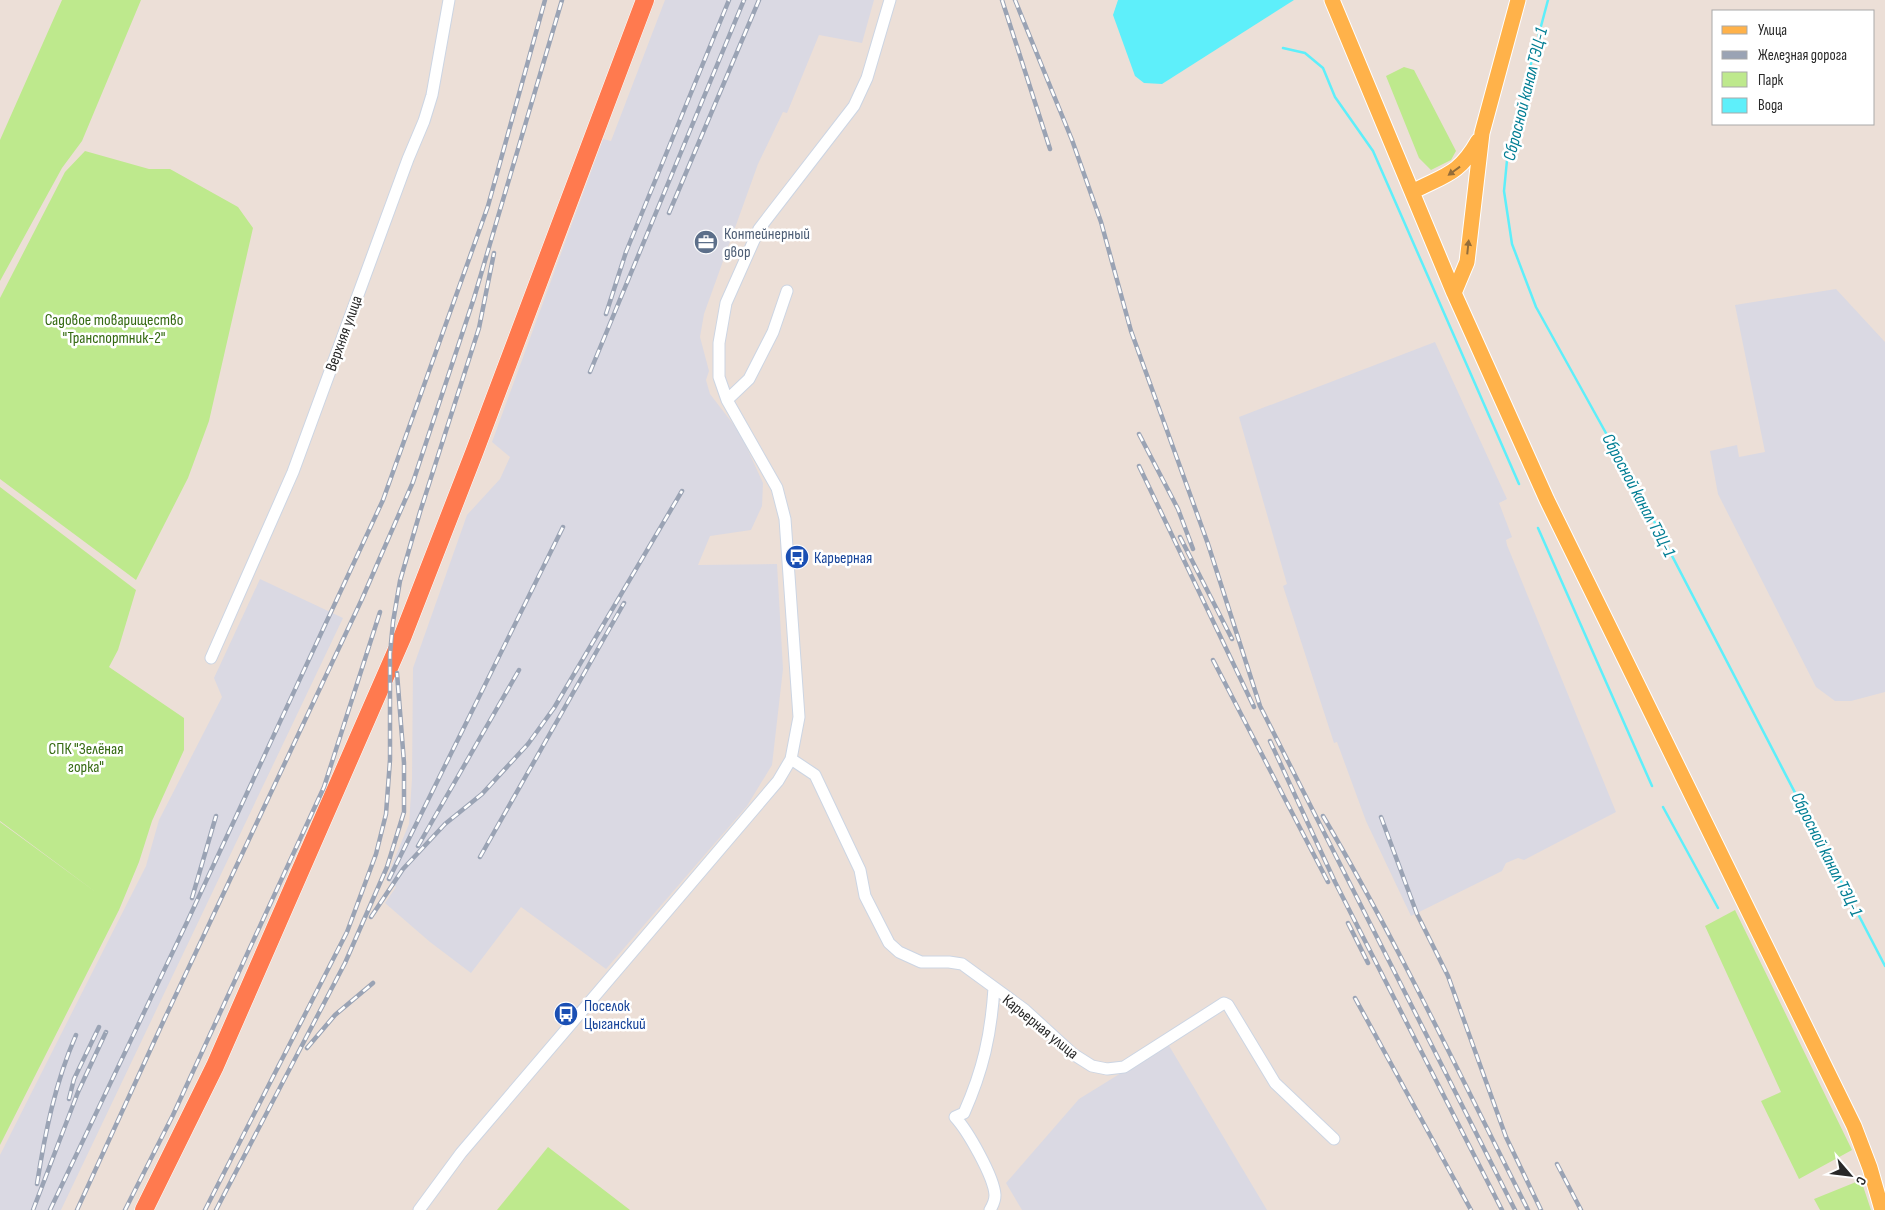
<svg xmlns="http://www.w3.org/2000/svg" width="1885" height="1210" font-family="'Sofia Sans Condensed',sans-serif">
	<style>
		.industrial { fill: #dad9e3 }
		.green { fill: #bee98d }
		.water { fill: #5eeffa }
		.lines { fill: none; stroke-linecap: round; stroke-linejoin: round }
		.stream { stroke: #5eeffa; stroke-width: 2.5 }
		.minor-casing { stroke: #ccd5e3; stroke-width: 13 }
		.major-casing { stroke: #fff; stroke-width: 17 }
		.highway-casing { stroke: #fff; stroke-width: 19 }
		.minor { stroke: #fff; stroke-width: 11 }
		.major { stroke: #ffb24a; stroke-width: 15 }
		.highway { stroke: #ff7a4f; stroke-width: 18 }
		.rail-casing { stroke: #9aa3b4; stroke-width: 4.5 }
		.rail { stroke: #fff; stroke-width: 2.5; stroke-dasharray: 8; stroke-linecap: butt }
		.oneway { fill: #946d39 }
		.labels { text-anchor: middle; stroke-width: 5; stroke-linejoin: round; paint-order: stroke }
		.service-label { font-size: 16px; fill: #4e5e75; stroke: #fff; text-anchor: start }
		.park-label { font-size: 16px; fill: #356a12; stroke: #fff }
		.street-label { font-size: 16px; fill: #282828; stroke: #fff }
		.transit-label { font-size: 16px; fill: #164399; stroke: #fff; text-anchor: start }
		.water-label { font-size: 18px; font-style: italic; fill: #027e94; stroke: #fff }
	</style>
	<rect width="100%" height="100%" fill="#ecdfd7"/>
	<path class="industrial" d="M665 0H874L862 43 819 35 787 113 783 112 758 164 704 314 700 337 709 371 706 380 710 394 740 433 763 483 762 506 751 530 710 536 698 565 777 564 783 669 772 765 747 806 606 969 521 907 471 973 430 942 385 903 396 887 386 879 409 824 412 779 413 668 467 515 500 479 510 457 492 442 603 139 611 141Z
		M1836 289 1885 342V692L1851 701H1835L1816 687 1718 494 1710 451 1737 445 1739 457 1765 452 1735 305Z
		M1435 342 1507 499 1499 503 1512 537 1506 540 1507 545 1616 812 1524 860 1518 858 1506 863 1502 871 1411 916 1366 821 1337 742 1334 743 1283 586 1287 584 1239 417Z
		M260 579 343 618 61 1210H0V1155L146 866 159 820 222 697 214 678Z
		M1168 1044 1267 1210H1022L1006 1183 1079 1099Z"/>
	<path class="green" d="M62 0H141L82 141 62 168 0 281V140Z
		M1404 67 1414 70 1456 151 1451 160 1431 170 1419 158 1386 76Z
		M85 151 149 169H170L238 207 253 228 209 421 188 478 136 580 0 479V298L65 172Z
		M0 487 136 590 118 650 109 667 184 718V750L152 821 139 862 119 910 0 1145V822L97 893 0 821Z
		M1735 910 1852 1150 1799 1179 1761 1101 1781 1092 1705 926Z
		M548 1147 630 1210H497Z
		M1861 1180 1871 1210H1820L1814 1199Z"/>
	<path class="water" d="M1118 0H1294L1162 84 1144 83 1135 76 1113 15Z"/>
	<g class="lines">
		<path class="stream" d="M1548 0 1508 150 1504 191 1512 244 1536 307 1642 498 1885 966
			M1283 48 1305 53 1323 68 1335 97 1373 151 1519 484
			M1538 528 1652 786
			M1663 807 1718 908"/>
		<g class="minor-casing">
			<path id="minor" d="M727 400 749 379 773 332 787 291
				M211 658 293 472 408 159 424 121 432 95 449 0
				M791 759 815 775 860 870 865 896 889 943 899 952 921 962H949L962 964 1025 1010 1073 1054 1092 1066 1107 1069 1124 1067 1224 1003 1228 1005 1275 1083 1334 1139
				M419 1210 461 1153 778 781 791 759 799 717 785 519 777 488 727 400 719 377V343L726 303 759 229 854 106 867 78 890 0
				M990 1210C993 1205 995 1201 995 1195 994 1177 968 1131 955 1117L964 1113C983 1070 991 1035 994 988"/>
		</g>
		<g class="major-casing">
			<path id="major" d="M1332 0 1454 293 1547 500 1854 1126 1870 1168 1882 1210
				M1412 192C1444 175 1459 175 1478 141
				M1454 293 1467 262 1482 133 1518 0"/>
		</g>
		<g class="highway-casing">
			<path id="highway" d="M144 1210 215 1066 402 638 474 453 645 0"/>
		</g>
		<use href="#minor" class="minor"/>
		<use href="#major" class="major"/>
		<use href="#highway" class="highway"/>
		<g class="rail-casing">
			<path id="rail" d="M1002 0 1050 149
				M1015 0 1072 140 1101 222 1131 331 1208 544 1260 706 1515 1210
				M669 213 759 0
				M606 314 626 252 729 0
				M590 372 744 0
				M1139 434 1178 509 1193 549
				M1139 466 1254 707
				M1180 537 1232 639
				M1213 660 1328 882
				M1270 741 1335 882 1502 1210
				M1323 816C1398 943 1461 1078 1528 1210
				M1381 817 1417 914 1448 976 1506 1137 1541 1210
				M418 846 519 670
				M480 857 624 603
				M389 879 563 527
				M192 898 216 816
				M371 917 403 869 445 824 482 794 528 744 554 708 682 491
				M1348 923 1368 963
				M1355 998 1471 1210
				M307 1048 335 1015 373 983
				M69 1099 74 1079 99 1027
				M1557 1164 1581 1210
				M37 1184C45 1133 55 1083 76 1035
				M33 1210 78 1092 106 1032
				M50 1210 188 920 383 500 488 206 545 0
				M77 1210 164 1020 362 599 413 482 474 298 562 0
				M125 1210 173 1115 324 787 380 612
				M205 1210 347 932 376 854 386 814 390 760V654L393 622 400 581 420 512 479 328 494 253
				M216 1210 345 963 387 867 404 812V763L397 673"/>
		</g>
		<use href="#rail" class="rail"/>
	</g>
	<defs><path id="oneway-solid" d="M-6-.8H1V-3.2L6.5 0L1 3.2V.8H-6Z" transform="scale(1.25)"/></defs>
	<g class="oneway">
		<use href="#oneway-solid" transform="translate(1454 171) rotate(144)"/>
		<use href="#oneway-solid" transform="translate(1468 247) rotate(-84)"/>
	</g>
	<defs>
		<g id="office-disc" transform="scale(1.25)"><circle r="9.5" fill="#5c6f8a" stroke="#fff"/><path d="M-6-3h4V-5.5h4V-3h4V5H-6ZM-1-4.5V-3h2v-1.5ZM-6 0V1H6V0Z" fill="#fff"/></g>
		<g id="bus-disc" transform="scale(1.25)"><circle r="9.5" fill="#1a4fb4" stroke="#fff"/><path d="M-5-6H5V4H4V6H2V4H-2V6H-4V4H-5ZM-3.5-4V0h7V-4ZM-3.5 1.2v1.5H-2V1.2ZM2 1.2v1.5H3.5V1.2Z" fill="#fff"/></g>
	</defs>
	<g fill-rule="evenodd">
		<use href="#office-disc" x="706" y="242"/>
		<use href="#bus-disc" x="797" y="557"/>
		<use href="#bus-disc" x="566" y="1014"/>
	</g>
	<g class="labels">
		<g class="service-label">
			<text x="724" y="239">Контейнерный<tspan x="724" dy="18">двор</tspan></text>
		</g>
		<g class="park-label">
			<text x="114" y="325">Садовое товарищество<tspan x="114" dy="18">"Транспортник-2"</tspan></text>
			<text x="86" y="754">СПК "Зелёная<tspan x="86" dy="18">горка"</tspan></text>
		</g>
		<g class="street-label">
			<text transform="translate(343 333) rotate(-70)" y="6">Верхняя улица</text>
			<text transform="translate(1041 1026) rotate(39)" y="6">Карьерная улица</text>
		</g>
		<g class="transit-label">
			<text x="814" y="563">Карьерная</text>
			<text x="584" y="1011">Поселок<tspan x="584" dy="18">Цыганский</tspan></text>
		</g>
		<g class="water-label">
			<text transform="translate(1525 94) rotate(-76)" y="6">Сбросной канал ТЭЦ-1</text>
			<text transform="translate(1639 495) rotate(62)" y="6">Сбросной канал ТЭЦ-1</text>
			<text transform="translate(1827 854) rotate(63)" y="6">Сбросной канал ТЭЦ-1</text>
		</g>
	</g>
	<rect x="1712" y="10" width="162" height="115" fill="#ffffff" stroke="#a9a9a9"/>
	<rect x="1722" y="26" width="25" height="8" fill="#ffb24a" stroke="#a9a9a9"/>
	<text x="1758" y="35" font-size="15" fill="#282828">Улица</text>
	<rect x="1722" y="51" width="25" height="8" fill="#9aa3b4" stroke="#a9a9a9"/>
	<text x="1758" y="60" font-size="15" fill="#282828">Железная дорога</text>
	<rect x="1722" y="72" width="25" height="15" fill="#bee98d" stroke="#a9a9a9"/>
	<text x="1758" y="85" font-size="15" fill="#282828">Парк</text>
	<rect x="1722" y="98" width="25" height="15" fill="#5eeffa" stroke="#a9a9a9"/>
	<text x="1758" y="110" font-size="15" fill="#282828">Вода</text>
	<g transform="translate(1850 1175) rotate(118)" stroke="#ffffff" stroke-width="4" paint-order="stroke">
	<path d="M0-4L9 19L0 12L-9 19Z" fill="#282828"/>
	<text y="-8" font-size="14" font-weight="bold" text-anchor="middle" fill="#282828">С</text>
	</g>
</svg>
